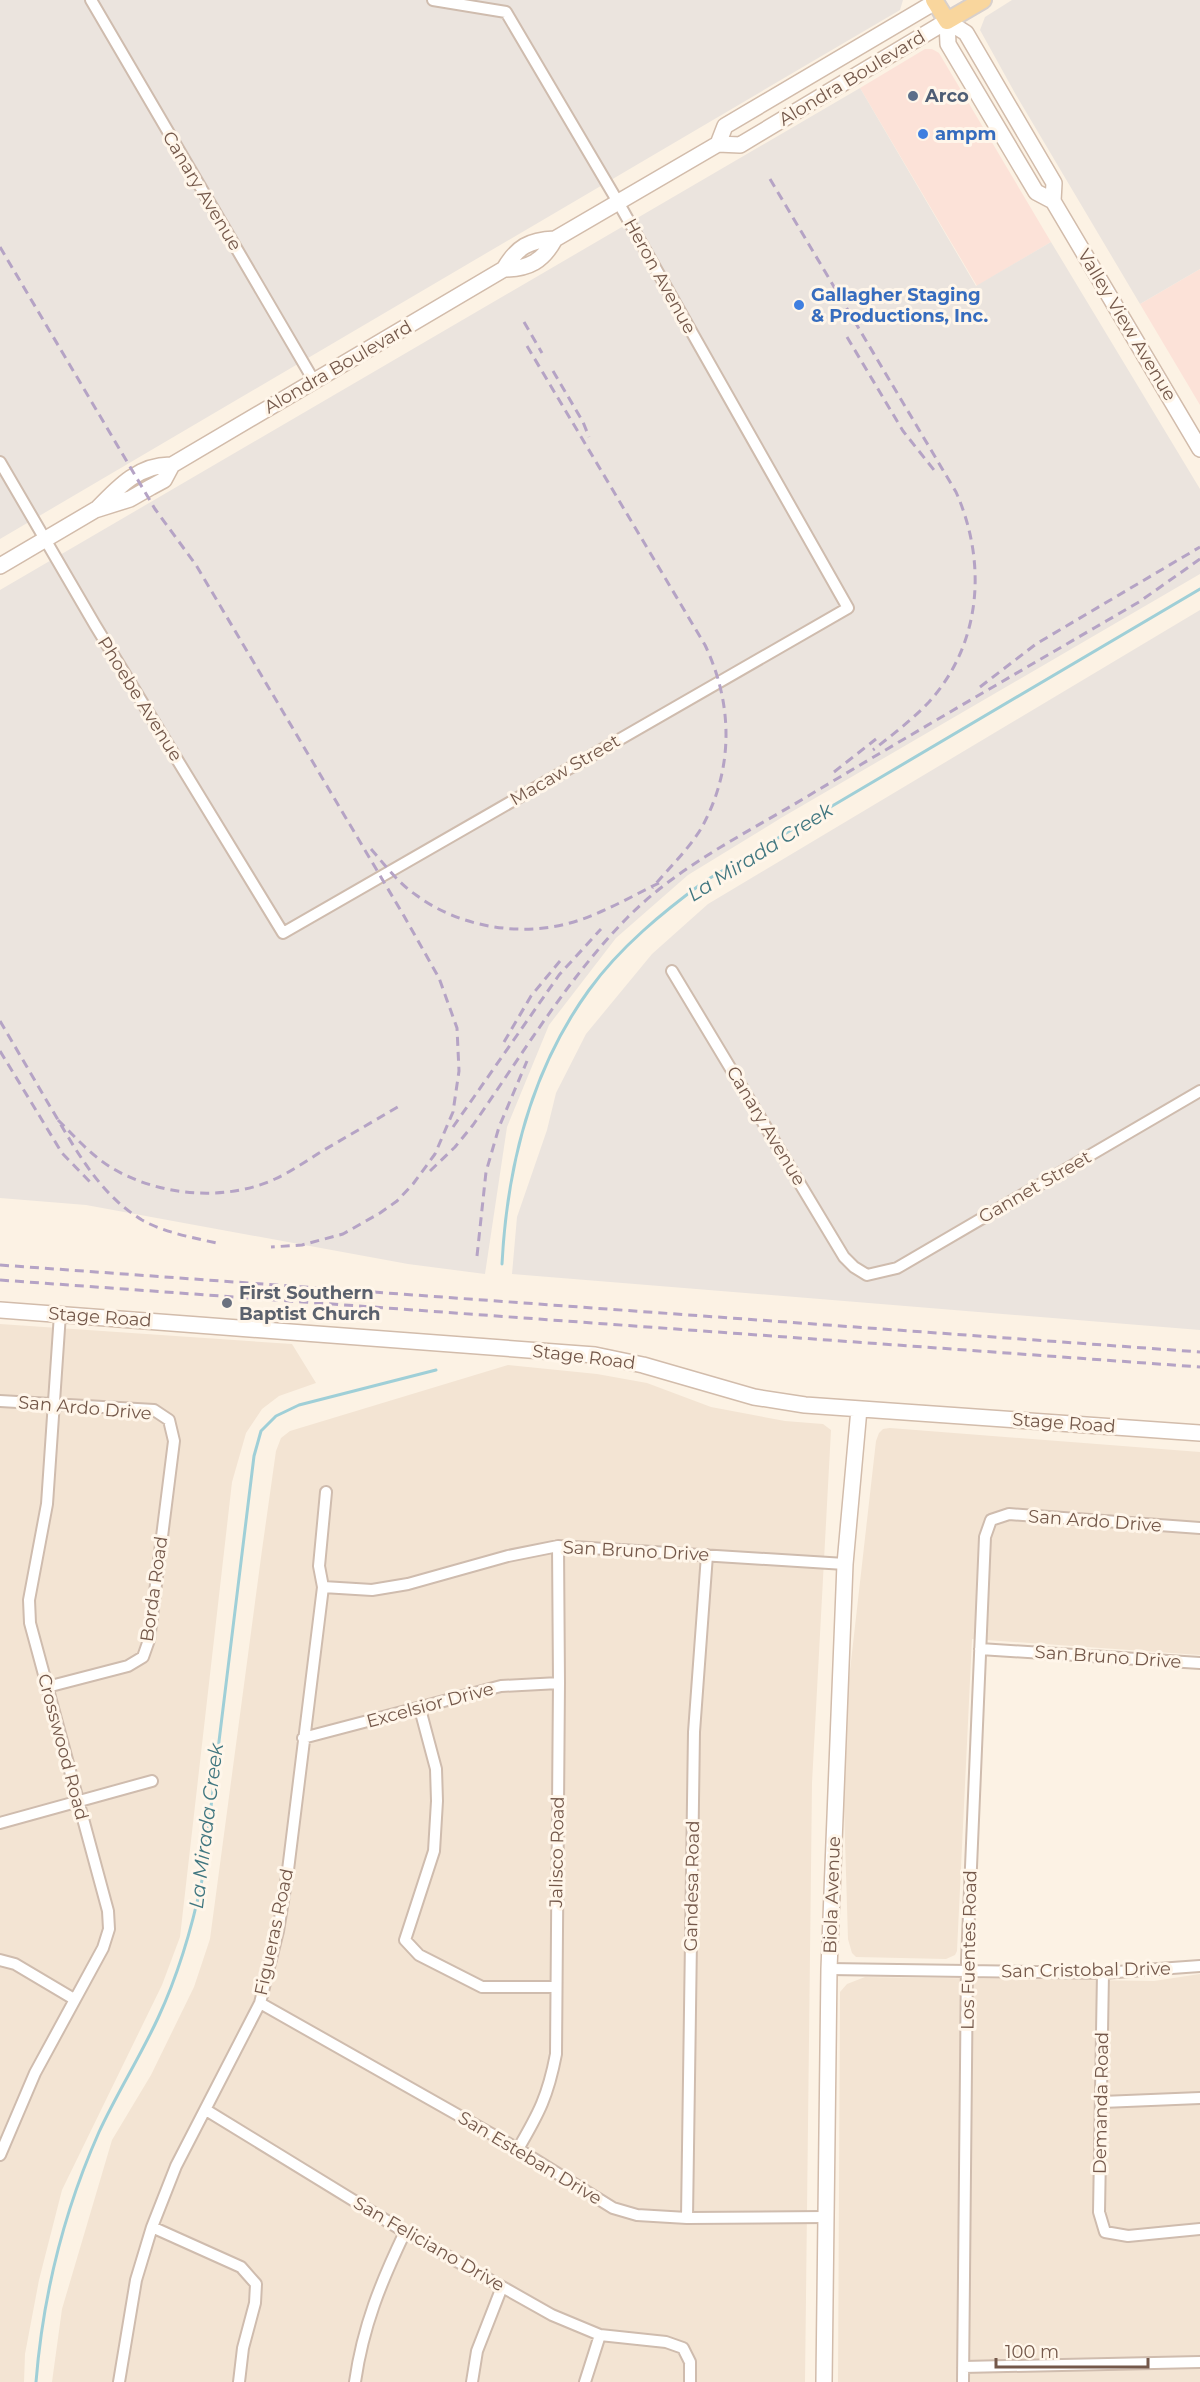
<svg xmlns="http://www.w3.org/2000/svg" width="1200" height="2382" font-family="Montserrat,sans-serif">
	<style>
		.residential { fill: #f3e4d3 }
		.commercial { fill: #fce2d8 }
		.industrial { fill: #ebe4de }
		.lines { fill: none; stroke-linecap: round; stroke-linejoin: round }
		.stream { stroke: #9fcfd7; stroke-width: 3 }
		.street-casing { stroke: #cfbcae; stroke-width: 14 }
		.secondary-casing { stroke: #d2bcab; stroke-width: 18 }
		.primary-casing { stroke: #d8d0cc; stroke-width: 20 }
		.street { stroke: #fff; stroke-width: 10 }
		.secondary { stroke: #fff; stroke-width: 15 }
		.primary { stroke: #f9d69d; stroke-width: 16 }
		.rail { stroke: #b5a3c5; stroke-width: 3; stroke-dasharray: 9 6; stroke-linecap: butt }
		.service-dot { fill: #5c6f8a; stroke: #fff6ea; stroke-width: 2 }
		.shop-dot { fill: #3f7fe0; stroke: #fff6ea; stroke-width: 2 }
		.worship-dot { fill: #6b7280; stroke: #fff6ea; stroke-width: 2 }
		.labels { text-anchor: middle; stroke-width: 6; stroke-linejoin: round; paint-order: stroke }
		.street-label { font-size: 18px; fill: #74584a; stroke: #fff6ea }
		.service-label { font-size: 18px; font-weight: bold; fill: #4e5e75; stroke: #fff6ea; text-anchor: start }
		.shop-label { font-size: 18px; font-weight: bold; fill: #366cbe; stroke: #fff6ea; text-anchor: start }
		.worship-label { font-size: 18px; font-weight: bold; fill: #5b616d; stroke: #fff6ea; text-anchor: start }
		.water-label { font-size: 20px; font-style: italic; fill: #417780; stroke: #fff6ea }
	</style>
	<rect width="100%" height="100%" fill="#fcf2e4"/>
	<path class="residential" d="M0 1324 292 1344 316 1383 279 1396 262 1409 246 1433 232 1482 180 1937 162 1985 62 2190 39 2280 25 2354 24 2382H0Z
		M508 1365 597 1374 647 1383 711 1407 785 1421 823 1424 831 1430 812 1783 805 2382H52L62 2309 112 2140 151 2075 194 1987 210 1939 262 1550 276 1451 281 1438 290 1431Z
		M890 1428 1200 1452V1655L972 1639 957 1951 955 1955 946 1959 856 1957 852 1953 848 1939 842 1741 876 1441 879 1433 883 1429Z
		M1200 1974V2382H838L840 1992 847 1984 865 1977 1154 1981Z"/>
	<path class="commercial" d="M925 49H932L939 53 1051 242 977 286 860 88Z
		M1200 269V405L1140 304Z"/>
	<path class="industrial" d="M0 0H903L900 10 0 539Z
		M1012 0H1200V269L1140 304 1016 95 980 30 985 17Z
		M860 88 976 286 1051 242 1200 489V574L781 818 688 875 616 938 549 1025 507 1127 485 1274 408 1264 86 1205 0 1198V590Z
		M1200 610V1330L512 1274 517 1217 547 1130 556 1093 586 1034 652 954 708 904Z"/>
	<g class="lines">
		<path class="stream" d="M502 1264C507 1167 531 1070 589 990 620 947 663 912 705 881L1200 589
			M36 2382C43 2295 64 2211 99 2132 117 2093 140 2057 158 2018 179 1973 192 1928 202 1880L254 1456 261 1431 276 1416 299 1405 436 1370"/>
		<g class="street-casing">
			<path id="street" d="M91 0 314 381
				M0 462 95 625 283 933 848 608 618 202 506 12 433 0
				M672 971 844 1257 854 1267 867 1275 897 1268 1200 1091
				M0 1401 154 1410 169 1420 174 1441 149 1640 143 1657 128 1666 47 1687
				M323 1587 372 1590 408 1584 508 1556 558 1546 845 1564
				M980 1649 1200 1663
				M420 1709 436 1769 437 1801 434 1851 405 1940 419 1955 482 1987H555
				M303 1738 501 1686 559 1683
				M0 1823 152 1781
				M0 1960 15 1964 74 1999
				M829 1969 1103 1973 1200 1966
				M1103 1973 1099 2212 1105 2232 1128 2236 1200 2229
				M260 2003 518 2149 613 2208 637 2215 687 2218 826 2217
				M1102 2102 1200 2098
				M206 2110 405 2232 552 2315 600 2335 666 2342 683 2348 690 2362V2382
				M518 2149C539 2113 548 2096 556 2054L559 1683 558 1546
				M0 2155 35 2073 103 1948 109 1929 108 1911 30 1623 29 1600 47 1504 60 1314
				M687 2218 694 1732 707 1555
				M152 2227 241 2267 256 2284 255 2303 243 2348 239 2382
				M963 2367 1200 2362
				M119 2382 136 2280 152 2227 176 2166 260 2003 278 1931 288 1870 323 1587 319 1566 326 1492
				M355 2382C363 2326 381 2282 405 2232
				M472 2382 477 2351 502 2287
				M585 2382 600 2335
				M963 2382 967 1961 985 1537 991 1520 1009 1514 1200 1528"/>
		</g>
		<g class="secondary-casing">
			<path id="secondary" d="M947 21 948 44 1036 192 1053 201 1200 449
				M947 21 966 33 1007 103 1054 183 1053 201
				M718 144 725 126 935 2
				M504 269C529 269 543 261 555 239
				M98 508C119 486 140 464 172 465
				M0 566 95 510 130 499 151 487 164 480 172 465 504 269C517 247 529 240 555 239L718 144 740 145 947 21
				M0 1310 595 1355 643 1365 754 1397 805 1405 1200 1433
				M824 2382 829 1969 845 1564 859 1409"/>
		</g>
		<g class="primary-casing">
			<path id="primary" d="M934 0 947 21 983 0"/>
		</g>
		<use href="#street" class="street"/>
		<use href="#secondary" class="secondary"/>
		<use href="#primary" class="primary"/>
		<path class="rail" d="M770 179 956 492C987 562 982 643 929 702 912 720 892 735 873 750
			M0 247 155 509 196 565 404 916 439 978 457 1028 459 1071 453 1112 435 1154 413 1184 397 1201 380 1213 343 1234 302 1245 271 1247
			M524 322 542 353
			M847 337 903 431 934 470
			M527 346 705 645C733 704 734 768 702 827 689 849 669 868 652 888
			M553 371 583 422 589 437
			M980 687 1036 644 1200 547
			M834 772 876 739
			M371 849C385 865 398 883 416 895 459 927 520 937 570 923 602 914 630 897 659 883
			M0 1021C17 1050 34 1079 51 1108 76 1150 99 1194 142 1220 165 1233 195 1238 221 1244
			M504 1042 531 996 560 961
			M0 1051 62 1153 92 1184
			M58 1120C75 1137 92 1156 112 1168 159 1196 225 1202 275 1179 290 1172 305 1162 319 1153 346 1137 374 1121 401 1105
			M453 1127 559 975 601 929
			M430 1171 455 1147 473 1125C522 1055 567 979 627 918 677 867 743 835 803 799 915 732 1027 667 1139 602L1200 559
			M477 1256 486 1172 499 1127 527 1061
			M0 1265 1200 1352
			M0 1280 1200 1367"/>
	</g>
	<circle class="service-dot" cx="913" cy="96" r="6"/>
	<g class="shop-dot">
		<circle cx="923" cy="134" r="6"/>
		<circle cx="799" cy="305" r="6"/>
	</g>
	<circle class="worship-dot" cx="227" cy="1303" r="6"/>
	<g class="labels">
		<g class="street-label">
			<text transform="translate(852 78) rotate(-31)" y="6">Alondra Boulevard</text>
			<text transform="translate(202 191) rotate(59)" y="6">Canary Avenue</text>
			<text transform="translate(660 276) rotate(61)" y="6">Heron Avenue</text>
			<text transform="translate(1127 325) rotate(59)" y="6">Valley View Avenue</text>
			<text transform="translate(338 367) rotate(-30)" y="6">Alondra Boulevard</text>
			<text transform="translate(140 699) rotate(58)" y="6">Phoebe Avenue</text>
			<text transform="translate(565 770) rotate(-30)" y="6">Macaw Street</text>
			<text transform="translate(766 1126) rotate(59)" y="6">Canary Avenue</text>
			<text transform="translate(1035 1187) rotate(-30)" y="6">Gannet Street</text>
			<text transform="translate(100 1317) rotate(4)" y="6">Stage Road</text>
			<text transform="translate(584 1357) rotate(7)" y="6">Stage Road</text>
			<text transform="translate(85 1408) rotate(5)" y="6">San Ardo Drive</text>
			<text transform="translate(1064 1423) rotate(4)" y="6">Stage Road</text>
			<text transform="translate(1095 1521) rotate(4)" y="6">San Ardo Drive</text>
			<text transform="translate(636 1551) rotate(3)" y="6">San Bruno Drive</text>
			<text transform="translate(154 1589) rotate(-82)" y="6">Borda Road</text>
			<text transform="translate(1108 1657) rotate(4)" y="6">San Bruno Drive</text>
			<text transform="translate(430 1705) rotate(-15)" y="6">Excelsior Drive</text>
			<text transform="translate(63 1747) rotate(75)" y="6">Crosswood Road</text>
			<text transform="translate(557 1852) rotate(-89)" y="6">Jalisco Road</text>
			<text transform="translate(692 1886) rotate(-89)" y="6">Gandesa Road</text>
			<text transform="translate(832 1895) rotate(-88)" y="6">Biola Avenue</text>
			<text transform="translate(274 1932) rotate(-78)" y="6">Figueras Road</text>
			<text transform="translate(969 1950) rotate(-89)" y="6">Los Fuentes Road</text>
			<text transform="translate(1086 1970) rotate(-1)" y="6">San Cristobal Drive</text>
			<text transform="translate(1101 2103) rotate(-89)" y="6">Demanda Road</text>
			<text transform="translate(530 2158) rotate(31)" y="6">San Esteban Drive</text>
			<text transform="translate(429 2244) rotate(30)" y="6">San Feliciano Drive</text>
		</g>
		<g class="service-label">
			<text x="925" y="102">Arco</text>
		</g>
		<g class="shop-label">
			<text x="935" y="140">ampm</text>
			<text x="811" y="301">Gallagher Staging<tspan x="811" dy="21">&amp; Productions, Inc.</tspan></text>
		</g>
		<g class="worship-label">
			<text x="239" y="1299">First Southern<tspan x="239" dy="21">Baptist Church</tspan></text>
		</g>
		<g class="water-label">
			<text transform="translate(760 852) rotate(-32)" y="7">La Mirada Creek</text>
			<text transform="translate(206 1826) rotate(-83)" y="7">La Mirada Creek</text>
		</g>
	</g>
	<path d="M996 2358v9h152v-9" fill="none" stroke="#74584a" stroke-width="3"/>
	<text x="1005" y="2358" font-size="18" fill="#74584a" stroke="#fff6ea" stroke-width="4.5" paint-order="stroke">100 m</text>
</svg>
